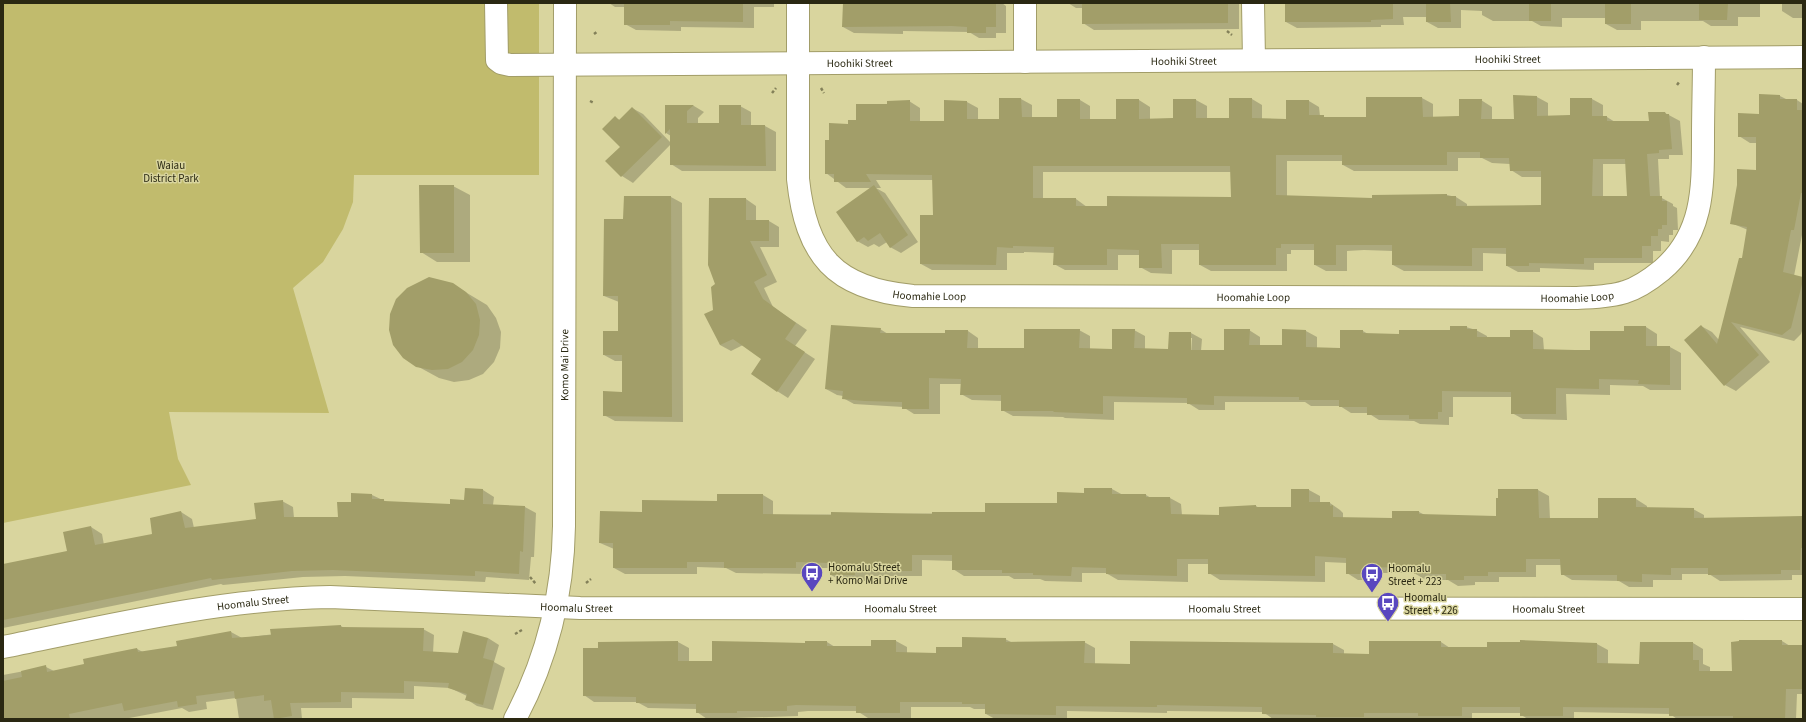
<svg xmlns="http://www.w3.org/2000/svg" width="1806" height="722" font-family="'Source Sans 3',sans-serif">
	<style>
		.green { fill: #c1bb6d }
		.shadow { fill: #0003; fill-rule: evenodd }
		.building { fill: #a29e69; fill-rule: evenodd }
		.lines { fill: none; stroke-linecap: round; stroke-linejoin: round }
		.minor-casing { stroke: #a29d68; stroke-width: 24 }
		.path { stroke: #838059; stroke-width: 2.5; stroke-dasharray: 3 2; stroke-linecap: butt }
		.minor { stroke: #fff; stroke-width: 22 }
		.labels { text-anchor: middle; stroke-width: 3; stroke-linejoin: round; paint-order: stroke }
		.street-label { font-size: 11px; fill: #2a2812; stroke: #d9d59e }
		.park-label { font-size: 11px; fill: #2e2c15; stroke: #d9d59e }
		.poi-label { font-size: 11px; fill: #2a2812; stroke: #d9d59e; text-anchor: start }
	</style>
	<rect width="100%" height="100%" fill="#d9d59e"/>
	<path class="green" d="M3 3H539V175H354L353 202 343 229 323 262 293 288 329 413 169 412 178 459 191 485 3 523Z"/>
	<path class="shadow" d="M609 3H774V7H754V28L681 27V31L636 30 625 24V7H615Z
		M844 3H1002L1006 6V33H996V38H979L969 32 903 31V34L854 33 843 27Z
		M1068 3H1237L1239 4V29L1094 30 1083 23V8H1076Z
		M1286 3H1760V17H1738V26H1711L1703 21H1641V30H1617L1606 24V18H1562V27L1541 26 1532 21H1493L1482 15V11L1461 10V28H1438L1427 22V17H1403L1404 25H1381V27L1297 28 1286 22Z
		M1782 3H1803V18H1793L1782 11Z
		M1780 96 1788 100H1797L1803 104V235H1802L1794 276 1803 278V328L1801 334 1794 341 1740 327 1770 362 1736 391 1725 385 1701 326 1712 332 1719 340 1743 260 1748 230 1731 223 1757 171V143H1750L1739 136Z
		M1389 97 1422 98 1433 104V118L1460 117 1481 100 1492 107V120H1515L1537 97 1548 103V117L1571 116 1592 99 1603 105V117H1607L1615 122H1650L1665 113 1680 121 1683 155H1669V159H1658L1660 197 1673 204V206L1677 208 1678 230H1673V235H1669V242L1661 241V251H1653V263H1594V270L1540 268V272H1518L1507 266V254L1483 253V271H1404L1393 265V251L1364 250 1347 251V271H1326L1315 265V250H1291V254H1287V271H1211L1200 265V250H1172V274L1151 273 1140 267V255H1118V270H1065L1054 264 1055 253 1024 252V253H1007V270H932L921 264 934 216 933 180H876L881 188H876L885 193 918 242 901 253 890 247 887 242 879 247 874 244 868 247 857 241 872 188H846L826 173 830 141 849 125 888 105 909 101 920 108V122H945L967 102 978 108V120H1000L1021 99 1032 105V118H1058L1080 100 1090 106V120H1117L1139 100 1150 107V120L1174 119 1196 100 1207 106V119H1230L1252 99 1262 105V120H1287L1309 101 1319 107 1320 116 1328 118H1367ZM1458 158H1482L1492 163 1510 164 1511 170 1522 177H1542V206L1467 207V204L1456 197 1447 195 1373 196V199L1287 196V161H1343V165L1354 171H1458ZM1603 164H1626L1628 197H1603ZM1043 172H1231L1232 198 1108 207H1087L1076 199H1043Z
		M666 106H694L704 112 698 118V124H720L740 106 751 112V126H765L776 132V171H682L671 164V144L633 183 622 176 607 161 621 147 615 118 620 120 632 108 643 114 671 143V136L666 133Z
		M453 186 470 195V262H437L421 252Z
		M671 197 682 203 683 422 615 421 604 415 623 393V361H615L604 355 619 332V302L604 296 624 220Z
		M746 199 756 206V221H769L779 227V247H760L777 282 764 288 773 307 807 330 795 346 815 359 788 398 777 391 763 359 743 345 731 351 720 345 714 310 716 285Z
		M452 284 487 305 496 318 501 332 500 348 494 362 483 374 469 380 454 382 439 378 417 366Z
		M1466 327 1476 330 1487 336V338H1511L1532 331 1543 338 1544 350 1591 351 1625 332V327H1646L1657 334V347H1670L1681 353V390H1650L1643 386 1610 385V395L1566 394 1567 420 1523 419 1512 413V397H1453V417H1449V425L1420 424 1414 421 1379 420 1368 413H1351L1340 406H1311L1305 402H1225V410H1199L1188 403 1114 402V420L1065 418 1063 417 1013 416 1002 410V401L972 400 961 394 962 384H940V414H914L903 407 854 404 843 398V396L837 395 826 389 880 329 888 334H946L968 331 978 338V349H1025L1079 330 1090 336V350H1113L1134 330 1145 336V350H1169L1191 333 1202 339 1201 351H1225L1249 330 1260 337V346H1283L1306 331 1317 337V348L1341 349 1363 331 1368 334 1400 335 1451 331ZM1190 338H1192L1191 355 1189 354Z
		M1112 489 1123 495H1146L1151 498H1170L1181 504 1182 515 1220 516 1256 506 1259 508H1292L1309 490 1320 496V503H1330L1340 510 1343 513V518L1393 519 1419 512 1425 515 1497 517 1538 490 1549 496 1550 519H1599L1636 499 1647 506V508L1693 509 1704 515V519L1803 517V575H1792V580L1720 581 1709 574H1682V580H1653V587H1629L1619 581 1572 580 1562 574 1561 565H1536V577H1499V582H1475V585L1458 586 1448 580H1426L1414 573H1382V580H1358L1347 573V563L1325 562V582L1220 580 1209 573V564H1188V582L1118 580 1106 573H1082V582L1045 581 1040 579H1014L1009 576H964L953 569V561L922 560V576H865V581H842L831 575V568H807V574L736 573 726 568 697 567V574H625L614 568V549L600 543 643 513 763 495 773 501V515L986 513 1058 504 1085 494Z
		M483 490 494 497 493 505 525 507 536 513 534 557H531L529 580 486 577 485 582 345 576 303 577 223 585 221 584 3 628V566L69 552 91 527 102 534 104 545 154 535 181 512 192 519 194 528 257 520 282 501 293 507 294 518H339L352 503 372 495 387 502 451 505 465 501Z
		M341 626 344 628 423 629 434 635 433 653 458 654 488 638 499 645 494 662 505 668 493 710 477 706 466 699 467 696 450 688 414 686V699L352 698V708H301L302 719H239L236 698 206 702 207 709 189 712 182 708 124 719H3V675L46 667 54 671 85 665 137 649 143 652 178 647 231 632 242 638Z
		M1005 639 1013 643 1084 642 1095 648V664L1131 665 1333 644 1344 650V654L1370 655V642H1441L1450 648H1488L1545 642 1597 644 1608 650V664L1640 665 1693 643 1703 649V664L1710 667V672H1733L1740 641H1782L1790 646H1803V694H1797L1796 719H1677L1670 714 1574 712V719H1528L1521 715V713H1472V719H1273L1263 712 1167 711V713L1067 711V719H995L986 714V709H974L970 707H911V719L868 718 857 711H808L798 712V716L707 719 697 712V709L648 708 637 702H594L584 695 678 642 689 648V662H713L806 644 827 642 835 647H872V641H896L907 647V654H937Z"/>
	<path class="building" d="M624 3H743V22L670 21V25H624Z
		M843 3H996V27H986V33H967V27L952 26 842 27Z
		M1082 3H1228V23L1082 24Z
		M1285 3H1393V19L1371 20V22H1285Z
		M1426 3H1450L1451 22H1426Z
		M1529 3H1551V21H1529Z
		M1605 3H1631V24H1605Z
		M1699 3H1728L1727 20H1699Z
		M1759 94 1780 95V99H1797V110H1803V193H1801L1794 230H1791L1783 272 1803 277V280L1791 328 1782 335 1731 322 1759 355 1724 386 1684 340 1701 325 1717 344 1739 258H1742L1747 227 1730 224 1737 185V169L1756 170V137H1738V113L1759 114Z
		M1513 95 1537 96V116L1570 115V98H1592V116H1607V121H1649L1648 112H1665L1666 114H1669L1672 149 1659 150V153L1647 154 1650 196H1662V201H1667V225H1662V229H1658V236H1651V246H1642V258H1584V264L1529 263V266H1506V248H1472V266L1392 265V245H1336V265H1314V244H1281V248H1276V265H1199V244H1161L1162 268H1139V250L1107 249V265H1053L1054 247 1013 246V248L997 247 996 265 920 264V215H933L932 175 866 174 871 182H834V174H825V140H829V123L848 124V120H856V104H887V101L910 100V121H944V100L967 101V119H999V98H1021L1022 117H1057V99H1080V119H1116V99H1139V119L1173 118V99H1196V118H1229V98H1252V118L1286 119V100H1309V115H1324V117H1366V97H1422L1423 117 1459 116V99H1482L1481 119H1514ZM1447 152H1480V158H1509L1510 171H1541V205L1456 206V196H1447V194L1372 195V198L1276 195V155H1342V165H1447ZM1593 159H1625L1627 196H1592ZM1033 166H1230L1231 197 1107 196V206H1076V198H1033Z
		M665 105H694L687 111V123H719V105H741V125H765L766 166 670 165V129L665 134Z
		M632 107 662 137 621 177 605 161 620 147 602 129 615 116 619 120Z
		M419 185H454V253H420Z
		M874 185 908 235 890 248 880 233 868 241 864 237 857 242 836 212Z
		M624 196H671L672 417 603 416V391L622 392V355H603V331H618V296H603L604 219H623Z
		M709 198H746V220H769V241H750L767 275 754 282 763 299 796 323 785 339 805 352 777 392 751 374 761 359 733 339 720 345 704 314 713 310 711 287 715 284 708 265Z
		M429 277 453 283 466 292 476 304 480 320 479 335 473 350 462 362 448 369 432 370 416 367 403 358 393 345 389 330 390 314 396 299 407 288Z
		M831 325 881 328 880 333H945V330H968L967 348H1024V329H1080L1079 348 1112 349V329H1135L1134 348 1168 349 1169 332H1191V350H1224V329H1250L1249 345H1282V329L1306 330V347L1340 348V330H1363V333L1399 334V330H1450V326H1467V329H1477V337H1510V330H1533V349L1575 350H1590V331H1624V326H1646V346H1670V385L1638 384 1639 380 1599 379V389L1556 388V414H1511V392L1442 391V412H1438V419H1409V415H1367V407H1339V400H1299V397L1214 396V405L1187 404V398L1103 396V414L1054 412 1053 411H1001V395H960L961 379 929 378V409H902V402L865 401 842 399 843 391 825 389Z
		M465 488 483 489V504L525 506 523 552 520 551 519 574 475 571V576L333 570 292 571 212 580 211 578 3 620V564L67 551 63 532 91 526 95 545 152 534 150 518 181 511 185 528 256 519 254 503 283 500 284 517H338L337 502H351V493L372 494V499H384V501L450 504V499L464 500Z
		M1084 488H1112V494H1146V497H1170L1171 514 1219 515V507L1256 505V507H1291V489H1309V502H1330V506L1333 505V517L1392 518V511H1419V514L1496 516V498H1498V489H1538L1539 518H1598V498H1636V507L1694 508V518L1803 516V548H1801L1800 570H1781V574L1708 575V568H1671V575L1642 574V582L1617 581V575H1561L1560 559H1526V572H1488V576H1464V580H1446V574H1414V568L1372 567V574H1346V558L1315 556V576L1208 574V559H1177V576L1106 574V568L1072 567 1071 576 1033 575V573H1002V570H952V555H912V571H855V575H830V563L796 562V568H724V562H687V568H613V543H599L600 511 642 512V500L717 501V494H763V514L831 515V512L932 514V512H985V503H1057V492L1084 493Z
		M341 625V627L424 628 423 651 458 653 463 631 488 638 483 658 494 661 483 705 465 700 467 694 448 688 449 683 404 681V693L341 692V702L290 703 292 716 274 719 271 700 264 701V695L235 699 234 691 196 696 197 704 178 707 177 701 124 711 122 703 69 714 70 719H3V681L22 677 21 671 46 665 47 672 84 664 83 659 112 653 137 648 138 652 177 646 176 641 231 631 232 638 271 635 270 629Z
		M962 637 1006 638V642L1085 641 1084 663 1130 664V641L1333 643V653L1369 654V641H1441V647H1487V642H1520V640L1597 643V663L1639 664 1640 642H1693V660H1699V671H1732L1731 642 1739 641V640H1782V645H1803V689H1786L1785 719H1733V716H1669V708L1563 707V716H1520V707H1462V716H1418V713H1364V717H1316V715L1262 714V707L1157 705V707L1056 706V715L985 714V704H962V702H900V713H856V706L796 705 787 706V711H737V713H696V704L636 703V697L583 696V648H598V642L678 641V661H712V641L805 643V641H827V646H871V640H896V652L936 653V647H962Z"/>
	<g class="lines">
		<g class="minor-casing">
			<g id="minor">
				<path id="s1" d="M496 3 497 60 501 63 510 65 1803 57"/>
				<path id="s2" d="M798 3V179C806 255 834 289 913 296L1577 298C1593 297 1610 297 1625 292 1638 288 1651 279 1662 270 1704 234 1703 188 1703 136 1703 110 1704 84 1704 57"/>
				<path d="M1253 3 1254 60"/>
				<path d="M1025 62V3"/>
				<path id="s3" d="M3 647C111 625 220 599 330 597L580 608 1803 609"/>
				<path id="s4" d="M515 719C547 659 563 595 564 526L565 3"/>
			</g>
		</g>
		<path class="path" d="M1227 31 1232 35
			M594 34 598 31
			M1677 85 1680 81
			M821 88 824 93
			M772 93 776 88
			M590 101 594 103
			M530 577 536 584
			M586 583 591 579
			M515 634 522 630"/>
		<use href="#minor" class="minor"/>
	</g>
	<defs>
		<g id="bus-pin" transform="scale(1.15)"><path d="M0 17L-7.5 6A9.5 9.5 0 1 1 7.5 6Z" fill="#5947bf" stroke="#d9d59e"/><path d="M-5-6H5V4H4V6H2V4H-2V6H-4V4H-5ZM-3.5-4V0h7V-4ZM-3.5 1.2v1.5H-2V1.2ZM2 1.2v1.5H3.5V1.2Z" fill="#fff"/></g>
	</defs>
	<g fill-rule="evenodd">
		<use href="#bus-pin" x="812" y="573"/>
		<use href="#bus-pin" x="1372" y="574"/>
		<use href="#bus-pin" x="1388" y="603"/>
	</g>
	<g class="labels">
		<g class="street-label">
			<text dy="4" stroke="none"><textPath href="#s1" startOffset="1069">Hoohiki Street</textPath></text>
			<text dy="4" stroke="none"><textPath href="#s1" startOffset="745">Hoohiki Street</textPath></text>
			<text dy="4" stroke="none"><textPath href="#s1" startOffset="421">Hoohiki Street</textPath></text>
			<text dy="4" stroke="none"><textPath href="#s2" startOffset="376">Hoomahie Loop</textPath></text>
			<text dy="4" stroke="none"><textPath href="#s2" startOffset="1024">Hoomahie Loop</textPath></text>
			<text dy="4" stroke="none"><textPath href="#s2" startOffset="700">Hoomahie Loop</textPath></text>
			<text dy="4" stroke="none"><textPath href="#s4" startOffset="362">Komo Mai Drive</textPath></text>
			<text dy="4" stroke="none"><textPath href="#s3" startOffset="254">Hoomalu Street</textPath></text>
			<text dy="4" stroke="none"><textPath href="#s3" startOffset="578">Hoomalu Street</textPath></text>
			<text dy="4" stroke="none"><textPath href="#s3" startOffset="902">Hoomalu Street</textPath></text>
			<text dy="4" stroke="none"><textPath href="#s3" startOffset="1226">Hoomalu Street</textPath></text>
			<text dy="4" stroke="none"><textPath href="#s3" startOffset="1550">Hoomalu Street</textPath></text>
		</g>
		<g class="park-label">
			<text x="171" y="169">Waiau<tspan x="171" dy="13">District Park</tspan></text>
		</g>
		<g class="poi-label">
			<text x="828" y="571">Hoomalu Street<tspan x="828" dy="13">+ Komo Mai Drive</tspan></text>
			<text x="1388" y="572">Hoomalu<tspan x="1388" dy="13">Street + 223</tspan></text>
			<text x="1404" y="601">Hoomalu<tspan x="1404" dy="13">Street + 226</tspan></text>
		</g>
	</g>
	<rect width="1806" height="722" fill="none" stroke="#2a2812" stroke-width="8"/>
</svg>
